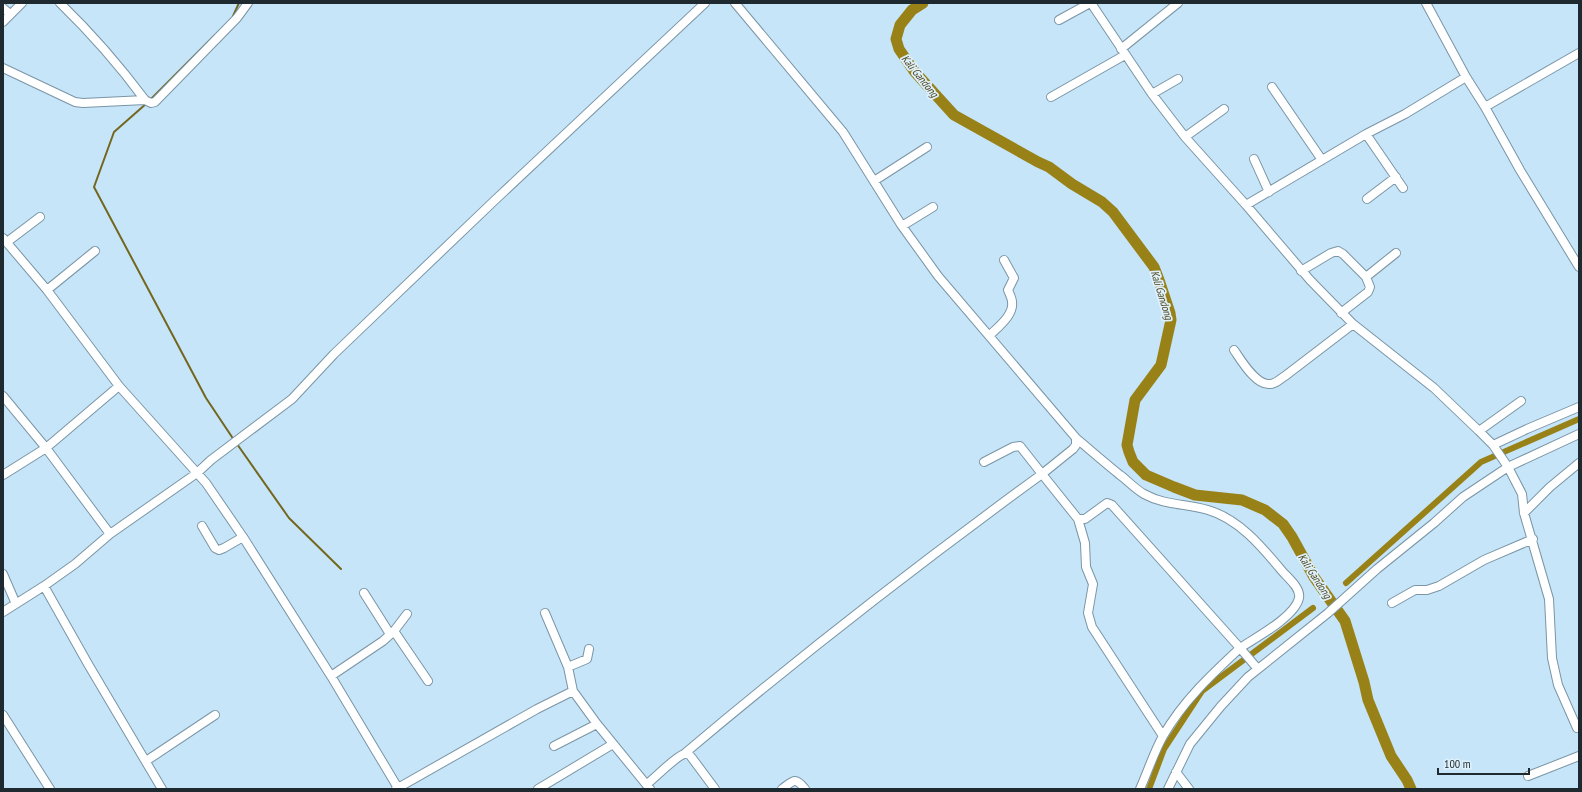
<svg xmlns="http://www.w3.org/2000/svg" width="1582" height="792" font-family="'PT Sans Narrow',sans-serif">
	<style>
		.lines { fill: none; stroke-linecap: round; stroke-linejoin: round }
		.stream { stroke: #73671e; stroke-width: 2 }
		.canal { stroke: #988217; stroke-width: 6 }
		.river { stroke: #988217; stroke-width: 11 }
		.minor-casing { stroke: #7995a6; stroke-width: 10 }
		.minor { stroke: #fff; stroke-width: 8 }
		.labels { text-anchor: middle; stroke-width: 3.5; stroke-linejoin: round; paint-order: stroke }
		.water-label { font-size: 11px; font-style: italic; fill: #4f451d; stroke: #def1fc }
	</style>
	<rect width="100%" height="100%" fill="#c7e5f8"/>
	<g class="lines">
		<path class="stream" d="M233 16 239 3
			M150 100 215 35
			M147 103 114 132 94 187 206 398 234 440
			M237 444 289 518 341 569"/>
		<path class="canal" d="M1346 583 1481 462 1579 419
			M1149 789 1164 749 1202 691 1313 608"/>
		<path class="river" d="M923 3 912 10 900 25 896 39 899 49 914 71 954 115 1038 162 1049 167 1072 184 1102 202 1113 212 1154 267 1159 280 1170 313 1171 320 1161 365 1135 400 1127 445 1129 452 1133 462 1146 475 1174 487 1195 495 1242 500 1265 510 1283 524 1292 537 1314 577 1345 621 1364 682 1368 700 1391 756 1407 780 1411 789"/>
		<g class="minor-casing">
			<path id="minor" d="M60 3C91 33 119 65 145 100
				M735 3 843 132 902 226 938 276 1076 438V445L1073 449 1042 474 1078 519H1085L1107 503 1112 505 1240 648C1255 638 1295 617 1299 598 1301 588 1288 578 1282 571 1262 547 1239 519 1208 510 1185 503 1166 506 1144 494 1135 489 1128 481 1120 475 1105 463 1090 450 1076 438
				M1091 3 1152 94 1185 137 1246 205 1310 280 1353 324 1434 388 1479 431 1493 445 1508 467 1579 434
				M1426 3 1466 77
				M3 8 10 14
				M1059 20 1090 3
				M3 22 22 3
				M1121 49 1178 3
				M3 68 75 102 83 103 145 100 151 103 155 102 237 18 248 3
				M1272 87 1322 160
				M1152 94 1178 79
				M1051 97 1125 55
				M1485 107 1520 170 1579 267
				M1366 134 1403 188
				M1185 137 1224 109
				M1254 159 1269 192
				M874 181 927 147
				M1367 199 1396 177
				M1246 205 1366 134 1405 114 1466 77 1485 107 1579 53
				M902 226 933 207
				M3 238 47 290 119 386 206 483 243 537 331 676 398 788
				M7 242 40 217
				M1301 271 1331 253 1338 251 1343 254 1366 277 1396 253
				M47 290 95 251
				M1341 313 1368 292 1370 287 1366 277
				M990 335C998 327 1014 315 1012 302 1012 298 1009 293 1008 290L1014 278 1004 260
				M1234 350C1241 360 1256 386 1270 384 1276 384 1280 379 1285 376L1353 324
				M3 396 46 448 110 534
				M1479 431 1521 401
				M1493 445 1527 429 1579 407
				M3 475 46 448 119 386
				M1524 513 1550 487 1579 463
				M1078 519 1085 543 1086 567 1093 584 1088 613 1092 627 1163 736
				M202 526 215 548 219 550 224 548 243 537
				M3 574 16 604
				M44 586 88 664 162 789
				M364 593 390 634
				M1392 603 1415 590H1427L1439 586 1484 560 1533 539
				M3 612 44 586 75 564 110 534 197 473 211 460 292 399 334 354 495 200 705 3
				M545 613 568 667 573 691
				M394 631 428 681
				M568 667 587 659 589 649
				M331 676 383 641 394 631 407 614
				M3 715 50 789
				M554 746 597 724
				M684 754C800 656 920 563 1042 474L1020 446 1013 447 984 462
				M146 761 215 715
				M1176 772 1189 789
				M1528 776 1579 756
				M647 784C655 778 675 757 684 754 688 753 690 755 692 758L715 789
				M396 789 537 709 573 691 597 724 650 789
				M538 789 613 744
				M782 789C793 781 795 776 805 789
				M1140 789C1148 771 1154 752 1163 736 1183 701 1211 675 1240 648L1257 668
				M1168 789 1190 744 1221 706 1248 677 1328 613 1377 569 1434 523 1463 497 1508 467 1522 494 1524 513 1549 599 1552 658 1558 685 1577 728 1579 726"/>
		</g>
		<use href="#minor" class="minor"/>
	</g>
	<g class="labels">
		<g class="water-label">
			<text transform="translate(920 76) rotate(51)" y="4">Kali Gandong</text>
			<text transform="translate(1162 295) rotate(73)" y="4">Kali Gandong</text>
			<text transform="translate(1315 576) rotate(57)" y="4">Kali Gandong</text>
		</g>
	</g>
	<rect width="1582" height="792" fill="none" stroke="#1e2930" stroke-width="8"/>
	<path d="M1438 768v6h91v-6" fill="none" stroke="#1e2930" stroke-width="2"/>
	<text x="1444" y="768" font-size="12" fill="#1e2930" stroke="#def1fc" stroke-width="3" paint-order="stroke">100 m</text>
</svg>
